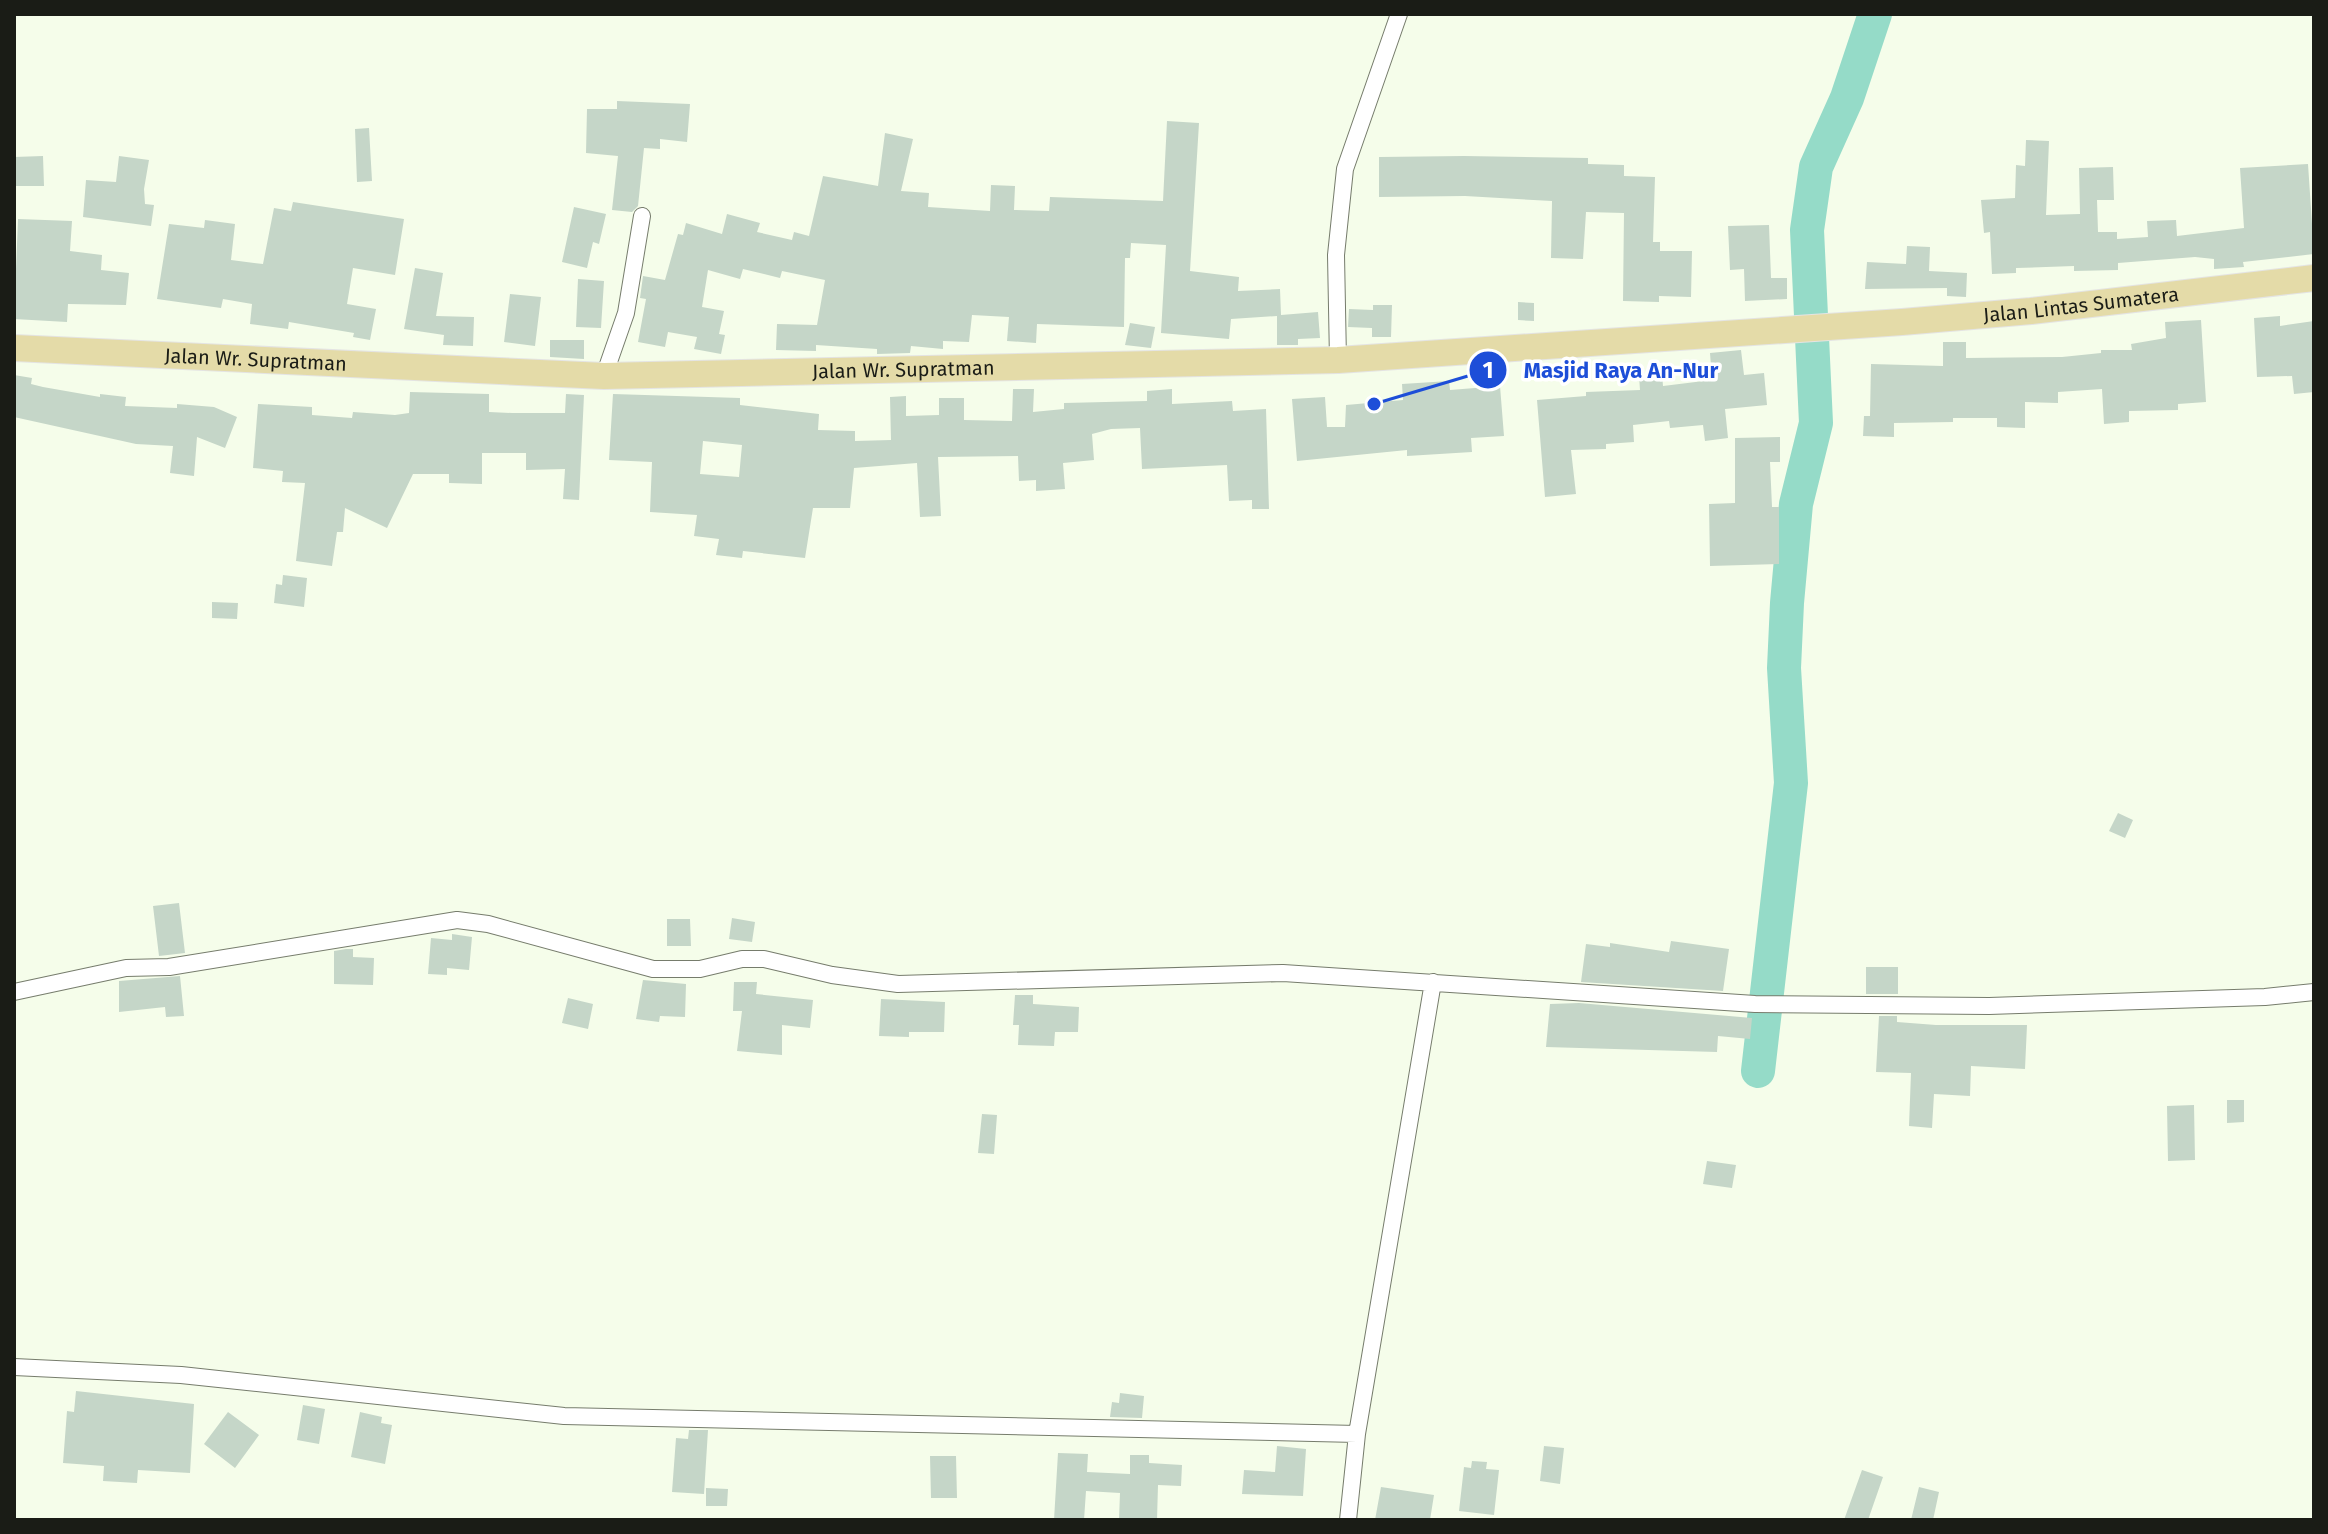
<svg xmlns="http://www.w3.org/2000/svg" width="2328" height="1534" font-family="'Fira Sans',sans-serif">
	<style>
		.lines { fill: none; stroke-linecap: round; stroke-linejoin: round }
		.river { stroke: #95dbc8; stroke-width: 34 }
		.building { fill: #c5d6c8; fill-rule: evenodd }
		.street-casing { stroke: #767c6c; stroke-width: 18 }
		.primary-casing { stroke: #e4e4e3; stroke-width: 28 }
		.street { stroke: #fff; stroke-width: 16 }
		.primary { stroke: #e4dba8; stroke-width: 26 }
		.labels { text-anchor: middle; stroke-width: 7; stroke-linejoin: round; paint-order: stroke }
		.street-label { font-size: 20px; fill: #1a1c16; stroke: #fff }
		.leader { fill: none; stroke: #1d4ed8; stroke-width: 3 }
		.callout-dot { fill: #1d4ed8; stroke: #fff; stroke-width: 3 }
		.mark-label { font-size: 24px; text-anchor: middle; font-weight: bold; fill: #fff }
		.callout-label { font-size: 22px; text-anchor: middle; font-weight: bold; fill: #1d4ed8; stroke: #fff; stroke-width: 7; stroke-linejoin: round; paint-order: stroke }
	</style>
	<rect width="100%" height="100%" fill="#f5fdea"/>
	<g class="lines">
		<path class="river" d="M1758 1071 1791 783 1784 668 1787 603 1796 504 1816 423 1807 230 1816 167 1847 98 1875 14"/>
	</g>
	<path class="building" d="M617 101 690 104 687 142 660 139V149L644 148 638 206 632 212 612 210 618 156 586 153 587 109H617Z
		M1167 121 1199 123 1190 271 1239 277 1238 291 1280 289 1281 315 1318 312 1320 338 1298 339V345H1277V316L1231 319 1229 339 1161 333 1166 245 1131 243 1130 258H1125L1124 327 1037 324 1036 343 1007 341 1009 317 972 315 969 342 943 341V349L911 346 910 353 877 354V349L816 345V351L776 350 777 324 817 325 825 280 782 271 780 278 743 269 740 279 708 270 702 307 724 311 719 334 725 335 721 354 694 349 697 337 668 332 665 347 638 342 646 299 640 298 643 276 665 280 678 234 683 235 686 223 722 234 727 214 760 223 757 232 792 240 794 232 809 236 823 176 878 186 885 133 913 139 901 191 929 193 928 207 990 211 991 185 1015 186 1014 210 1049 211 1050 197 1163 201Z
		M369 128 372 181 357 182 355 129Z
		M2026 140 2049 141 2046 215 2080 214 2079 168 2113 167 2114 200H2097L2098 232H2117V239L2148 237 2147 221 2176 220 2177 236 2244 228 2240 168 2308 164 2314 254 2243 262 2244 267 2214 269V259L2195 257 2118 263V270L2074 271V266L2016 268V273L1992 274 1990 232 1984 233 1981 200 2015 198 2016 165 2025 166Z
		M43 156 44 186H14V157Z
		M119 156 149 160 144 189 145 204 154 205 151 226 83 217 86 180 116 182Z
		M1464 156 1588 158V164L1624 165V176L1655 177 1653 242H1660V251H1692L1691 297 1659 296V302L1623 301 1624 213 1586 212 1583 259 1551 258 1552 201 1465 196 1379 197V157Z
		M293 202 404 219 395 275 353 268 347 304 376 309 370 340 353 337 354 333 289 322 288 329 250 324 252 304 223 299 221 308 157 299 169 224 204 228 205 220 235 224 231 260 263 264 274 208 291 211Z
		M574 207 606 214 599 244 593 242 587 268 562 262Z
		M18 219 72 221 70 251 102 255 101 270 129 273 126 305 68 304 67 322 14 319Z
		M1769 225 1771 278H1787V299L1745 301 1744 269 1730 270 1728 226Z
		M1907 246 1930 247 1929 271 1967 273 1966 297 1947 296V288L1865 289 1867 262 1906 264Z
		M415 268 443 273 436 316 474 317 473 346 443 345 444 335 404 329Z
		M578 279 604 281 601 328 576 327Z
		M510 294 541 297 535 346 504 342Z
		M1518 302 1534 303V321L1518 320Z
		M1373 305H1392L1391 337H1372V328L1348 327 1349 309 1373 310Z
		M2280 316V326L2314 321V392L2294 394 2292 376 2257 377 2254 318Z
		M2201 320 2206 402 2178 404V410L2129 411V422L2104 424 2102 389 2058 392V403L2025 402V428L1997 427V418H1953V422L1894 423V437L1863 436 1864 416H1870L1871 364 1943 366V342H1966V358L2062 357 2101 353V350H2132L2131 344 2166 338 2165 322Z
		M1130 323 1155 327 1151 348 1125 345Z
		M550 340H584V359L550 357Z
		M1741 350 1744 375 1764 373 1767 405 1725 409 1728 438 1705 441 1703 425 1670 428 1669 421 1633 425 1634 442 1606 444V449L1571 450 1576 494 1545 497 1537 400 1586 396V392L1640 390 1639 376 1662 374 1663 386 1712 380 1710 353Z
		M14 375 32 378 31 384 43 387 100 397V394L126 397 125 406 177 408V404L214 407 237 417 225 448 197 437 194 476 170 473 173 446 136 444 14 417Z
		M1449 381 1450 390 1500 386 1504 436 1471 438 1472 452 1407 456V450L1297 461 1292 399 1325 397 1327 427H1345L1346 405 1403 400 1402 384Z
		M1013 389H1034L1033 412 1064 409V403L1147 401V391L1172 389V404L1232 401 1233 411 1266 409 1269 509H1252V500L1229 501 1227 465 1142 469 1140 428 1111 429 1092 434 1094 460 1063 463 1065 489 1036 491V480L1019 481 1018 456 938 457 941 516 920 517 917 463 854 468 850 508H813L805 558 743 551 742 558 716 555 719 539 694 536 697 515 650 512 652 462 609 460 613 394 740 398V405L819 414 818 430 855 431V441L891 440 890 397 906 396V416L939 415V398H964V420L1012 421ZM703 441 742 445 739 477 700 474Z
		M410 392 489 394V412L512 413H565L566 394 584 395 579 500 563 499 565 469 526 470V453H482V484L449 483V474H413L387 528 345 508 343 532H337L332 566 296 561 305 483 282 482 283 471 253 468 258 404 312 407V415L352 418 353 412 395 415 409 413Z
		M1780 437V462H1770L1772 507H1779V564L1710 566 1709 504 1735 503V438Z
		M283 575 307 578 304 607 274 603 276 584 282 585Z
		M212 602 238 603 237 619 212 618Z
		M2118 813 2133 820 2125 838 2109 831Z
		M179 903 185 953 159 956 153 906Z
		M732 918 755 922 752 942 729 939Z
		M667 919H690L691 946H667Z
		M452 934 472 937 469 970 447 968V975L428 974 431 938 452 940Z
		M1671 941 1729 949 1723 991 1581 982 1586 944 1610 947V943L1669 952Z
		M346 949H353V957L374 958 373 985 334 984V951Z
		M1866 967H1898V994H1866Z
		M180 976 184 1016 166 1017 165 1007 119 1012V981Z
		M643 980 686 984 685 1017 660 1016 659 1022 636 1019Z
		M734 982H757L756 994 813 1000 810 1028 782 1025V1055L737 1051 742 1011H733Z
		M1015 995H1033V1004L1079 1007 1078 1032H1055L1054 1046 1018 1045 1019 1025H1013Z
		M568 998 593 1004 588 1029 562 1023Z
		M881 999 945 1002 944 1032H909V1037L879 1036Z
		M1579 1003 1752 1018 1750 1039 1718 1036 1717 1052 1546 1047 1550 1004Z
		M1879 1016H1897V1022L1936 1025H2027L2025 1069 1971 1066 1970 1096 1934 1094 1932 1128 1909 1126 1911 1073 1876 1072Z
		M2227 1100H2244V1122L2227 1123Z
		M2194 1105 2195 1160 2168 1161 2167 1106Z
		M982 1114 997 1115 994 1154 978 1153Z
		M1707 1161 1736 1165 1732 1188 1703 1184Z
		M76 1391 194 1404 190 1473 138 1470 137 1483 103 1481 104 1466 63 1463 67 1411 74 1412Z
		M1120 1393 1144 1396 1142 1418 1110 1417 1112 1402 1119 1403Z
		M303 1405 325 1409 319 1444 297 1440Z
		M228 1412 259 1435 235 1468 204 1444Z
		M360 1412 382 1417 381 1423 392 1425 385 1464 351 1457Z
		M689 1430H708L704 1494 672 1492 676 1438 688 1439Z
		M1277 1446 1306 1449 1303 1496 1242 1494 1244 1470 1275 1472Z
		M1544 1446 1564 1448 1560 1484 1540 1481Z
		M1058 1453 1088 1454 1087 1472 1130 1474V1455H1149V1463L1182 1465 1181 1486 1158 1485 1157 1520H1119L1120 1493 1086 1491 1084 1520H1054Z
		M930 1456H956L957 1498H931Z
		M1472 1461 1487 1462 1486 1469 1499 1470 1494 1515 1459 1511 1464 1467 1471 1468Z
		M1862 1470 1883 1477 1868 1520H1844Z
		M1381 1487 1434 1495 1430 1520H1375Z
		M1919 1487 1939 1492 1933 1520H1911Z
		M706 1488 728 1489 727 1506H706Z"/>
	<g class="lines">
		<g class="street-casing">
			<path id="street" d="M1338 360 1336 255 1345 169 1399 14
				M604 376 626 313 642 216
				M14 992 126 968 169 967 457 920 488 924 653 969H700L742 959H764L832 975 898 984 1283 973 1755 1004 1989 1006 2265 997 2314 992
				M14 1367 181 1375 564 1416 1357 1434
				M1348 1520 1357 1434 1433 982"/>
		</g>
		<g class="primary-casing">
			<g id="primary">
				<path id="s1" d="M14 348 604 376 1338 360 1902 322 2031 311 2314 278"/>
			</g>
		</g>
		<use href="#street" class="street"/>
		<use href="#primary" class="primary"/>
	</g>
	<g class="labels">
		<g class="street-label">
			<text dy="7" stroke="none"><textPath href="#s1" startOffset="2070">Jalan Lintas Sumatera</textPath></text>
			<text dy="7" stroke="none"><textPath href="#s1" startOffset="242">Jalan Wr. Supratman</textPath></text>
			<text dy="7" stroke="none"><textPath href="#s1" startOffset="890">Jalan Wr. Supratman</textPath></text>
		</g>
	</g>
	<path class="leader" d="M1374 404L1488 370"/>
	<g class="callout-dot">
		<circle cx="1374" cy="404" r="8"/>
		<circle cx="1488" cy="370" r="20"/>
	</g>
	<g class="mark-label">
		<text x="1488" y="378">1</text>
	</g>
	<g class="callout-label">
		<text x="1621" y="378">Masjid Raya An-Nur</text>
	</g>
	<rect width="2328" height="1534" fill="none" stroke="#1a1c16" stroke-width="32"/>
</svg>
